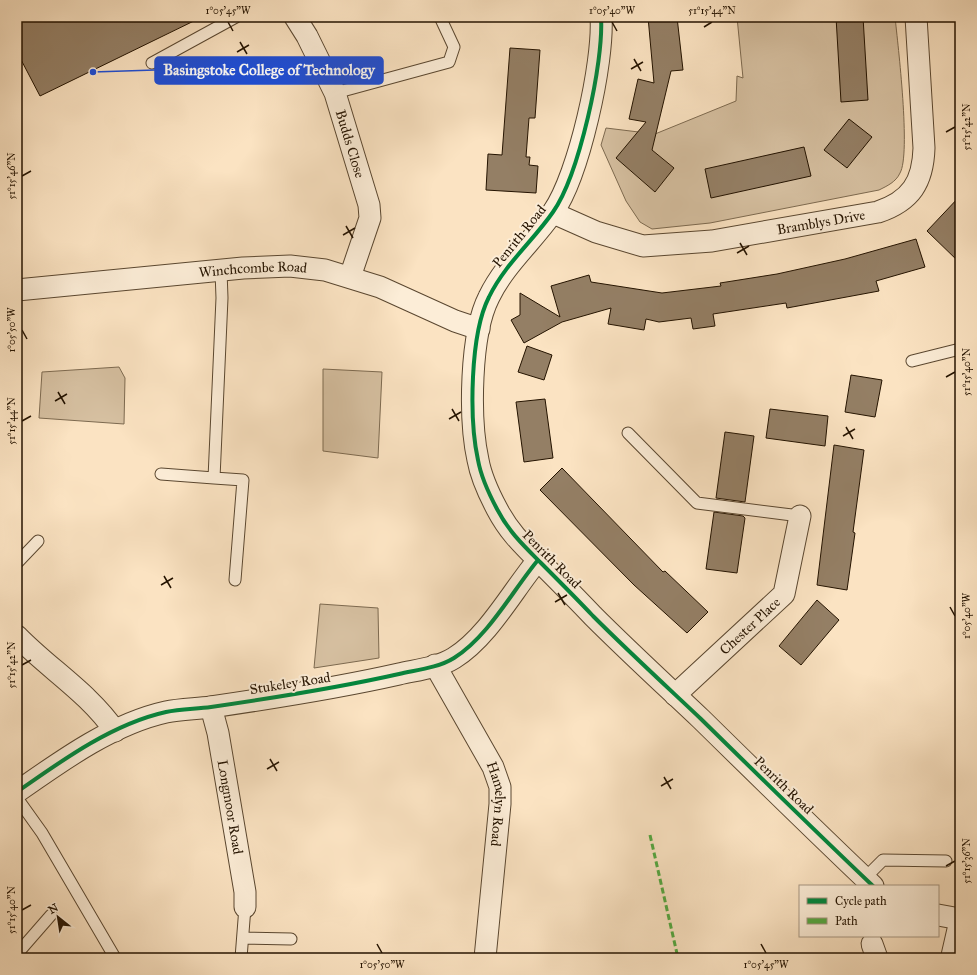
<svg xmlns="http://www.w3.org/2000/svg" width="977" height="975" font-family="'IM FELL Great Primer',serif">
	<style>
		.green { fill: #d6c0a1; stroke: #7d6a50 }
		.building { fill: #947f65; stroke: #241300 }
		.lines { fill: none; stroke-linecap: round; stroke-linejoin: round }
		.service-casing { stroke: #5a4730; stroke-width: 13 }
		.minor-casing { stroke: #5a4730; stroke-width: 23 }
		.tertiary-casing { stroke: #5a4730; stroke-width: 24 }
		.service { stroke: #fcedd7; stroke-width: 11 }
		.minor { stroke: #fcedd7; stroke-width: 21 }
		.tertiary { stroke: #fcedd7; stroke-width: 22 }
		.quiet { stroke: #53a840; stroke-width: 3; stroke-dasharray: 6 3; stroke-linecap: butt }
		.cycleway-casing { stroke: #fcedd7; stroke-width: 6 }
		.cycleway { stroke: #00873e; stroke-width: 4 }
		.ticks { fill: none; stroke: #241300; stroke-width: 1.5 }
		.labels { text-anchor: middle; stroke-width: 4; stroke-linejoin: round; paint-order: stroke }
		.street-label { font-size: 14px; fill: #241300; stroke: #fcedd7 }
		.leader { fill: none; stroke: #1d4ed8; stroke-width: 1.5 }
		.callout-dot { fill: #1d4ed8; stroke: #fcedd7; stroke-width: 1.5 }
		.callout { fill: #1d4ed8; stroke: #1d4ed8; stroke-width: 1.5 }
		.callout-label { font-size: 15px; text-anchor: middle; font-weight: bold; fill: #fff }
		.neatline { fill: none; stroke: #241300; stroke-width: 1.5 }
		.ticks-label { font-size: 10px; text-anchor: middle; fill: #241300 }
	</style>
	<rect width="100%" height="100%" fill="#fbe3c2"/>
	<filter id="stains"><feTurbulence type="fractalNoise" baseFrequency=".005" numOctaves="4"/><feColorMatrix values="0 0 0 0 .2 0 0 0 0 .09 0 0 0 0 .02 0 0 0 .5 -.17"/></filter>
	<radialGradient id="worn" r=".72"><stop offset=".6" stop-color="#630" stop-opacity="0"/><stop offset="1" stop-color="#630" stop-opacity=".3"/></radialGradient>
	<path class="green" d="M737 17H895C898 45 911 154 900 173 896 182 887 186 879 190L710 223 652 229 640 222 626 201 601 145 606 128 655 134 736 101 737 76 743 78Z
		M119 367 125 378 124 424 39 418 42 372Z
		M323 369 382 372 378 458 323 451Z
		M320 604 378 608 379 658 314 668Z"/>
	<path class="building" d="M17 17H202L40 96 17 52Z
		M648 17H677L683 70 671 71 652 150 674 168 655 192 616 158 646 122 629 119 638 79 654 83Z
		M836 17H863L868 100 841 102Z
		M510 48 540 50 535 118H529L526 157H530L529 165 538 166 536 193 486 190 488 154 502 155Z
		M849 119 872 137 847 168 824 150Z
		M804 147 811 176 711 198 705 169Z
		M960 196V263L927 231Z
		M916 239 925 267 876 281 879 291 787 308 786 303 713 314 715 326 693 329 691 318 659 322 646 319 644 330 608 324 611 308 562 322 524 343 511 320 520 315V293L560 317 551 286 589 275 591 282 662 293 721 286 720 283 777 274 845 259Z
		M527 346 552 355 544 380 518 372Z
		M851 375 882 380 875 417 845 412Z
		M545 399 553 458 524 462 516 402Z
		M770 409 828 416 825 446 766 438Z
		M725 432 754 436 745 502 716 498Z
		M834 445 864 450 853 532 855 533 847 590 817 585Z
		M562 468 663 572 665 571 708 612 687 633 634 585 540 490Z
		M714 512 743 516 745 518 737 573 706 569Z
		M817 600 839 620 801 665 779 646Z"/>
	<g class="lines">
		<g class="service-casing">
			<path id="service" d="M152 63 236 17
				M335 93 449 62 454 47 440 17
				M221 271 222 298 214 478 243 480 235 580
				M912 361 960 349
				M628 433 697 503 800 516
				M161 474 214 478
				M17 563 38 541
				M17 798 42 833 114 956
				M865 878 883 860 946 861
				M243 938 291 939
				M17 954 51 915
				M241 958 245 907"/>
		</g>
		<g class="minor-casing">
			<g id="minor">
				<path id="s1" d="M295 17 307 36 335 93 369 205 370 218 350 277"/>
				<path d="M601 17C604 62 579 175 553 212 533 241 505 264 489 297 470 334 469 419 478 460 481 477 489 494 497 509 509 532 523 545 541 563 558 580 576 598 593 616 628 651 665 685 701 719 758 775 815 831 873 886"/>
				<path id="s2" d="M554 211 560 216 596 232 643 246 712 241 878 212C911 201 923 182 924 148L916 17"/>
				<path id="s3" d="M17 290 243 268 290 266 325 270 380 287 455 321 479 329"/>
				<path d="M17 636C49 669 89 693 115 731"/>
				<path id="s4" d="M435 665 493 767 500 787V804L485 958"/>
				<path id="s5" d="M675 695 784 594 800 516"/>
				<path id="s6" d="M211 707 218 733 245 892V907"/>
				<path d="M17 792C61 761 112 724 166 712 180 709 196 709 211 707 273 698 337 688 399 674 416 670 438 668 454 658 488 637 513 590 538 560"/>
				<path d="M938 915 960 919"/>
				<path d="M872 944 877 958"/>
			</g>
		</g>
		<g class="tertiary-casing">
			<path id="tertiary" d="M952 958 960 923"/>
		</g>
		<use href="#service" class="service"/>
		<use href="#minor" class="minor"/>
		<use href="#tertiary" class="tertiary"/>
		<path class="quiet" d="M650 835 678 958"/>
		<g class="cycleway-casing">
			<path id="cycleway" d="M601 17C604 62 579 175 553 212 533 241 505 264 489 297 470 334 469 419 478 460 481 477 489 494 497 509 509 532 523 545 541 563 558 580 576 598 593 616 628 651 665 685 701 719 758 775 815 831 873 886
				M17 792C61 761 112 724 166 712 180 709 196 709 211 707 273 698 337 688 399 674 416 670 438 668 454 658 488 637 513 590 538 560"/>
		</g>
		<use href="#cycleway" class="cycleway"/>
	</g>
	<path class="ticks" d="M228 22 233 31M612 22 617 31M704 27 712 22M240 42 247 54M237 52 249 45M634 59 641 71M631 69 643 62M946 132 955 127M22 176 31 171M346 226 353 238M343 235 355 228M740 243 747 255M737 253 749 246M22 330 27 339M946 377 955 372M58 392 65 404M55 401 67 394M452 409 459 421M449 419 461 412M22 421 31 416M846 427 853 439M843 436 855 429M164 576 171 588M161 585 173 578M558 593 565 605M555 602 567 595M950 607 955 616M22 665 31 660M270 759 277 771M267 769 279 762M664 777 671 789M661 786 673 779M946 866 955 861M22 910 31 905M377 944 382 953M761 944 766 953"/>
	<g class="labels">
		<g class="street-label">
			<text dy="5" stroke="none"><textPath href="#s1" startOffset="139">Budds Close</textPath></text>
			<text dy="5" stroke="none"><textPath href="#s2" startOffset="276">Bramblys Drive</textPath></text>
			<text transform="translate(519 236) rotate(-51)" y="5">Penrith Road</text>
			<text dy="5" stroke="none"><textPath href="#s3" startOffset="237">Winchcombe Road</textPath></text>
			<text transform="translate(552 559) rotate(45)" y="5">Penrith Road</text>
			<text dy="5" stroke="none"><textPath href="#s5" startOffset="102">Chester Place</textPath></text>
			<text transform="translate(290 683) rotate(-9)" y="5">Stukeley Road</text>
			<text transform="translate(784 785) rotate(44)" y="5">Penrith Road</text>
			<text dy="5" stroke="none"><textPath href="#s4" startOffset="155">Hamelyn Road</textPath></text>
			<text dy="5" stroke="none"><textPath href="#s6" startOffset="102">Longmoor Road</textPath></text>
		</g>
	</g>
	<path class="leader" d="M93 72L155 70"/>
	<circle class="callout-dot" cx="93" cy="72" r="4"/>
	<rect class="callout" x="155" y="57" width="228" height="27" rx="4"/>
	<g class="callout-label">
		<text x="269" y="75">Basingstoke College of Technology</text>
	</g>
	<rect width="977" height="975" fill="none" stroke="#fbe3c2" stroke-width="44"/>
	<rect x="799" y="885" width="140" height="52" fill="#fcedd7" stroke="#a69681"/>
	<rect x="807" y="898" width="20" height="6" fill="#00873e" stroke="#a69681"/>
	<text x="835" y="905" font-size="12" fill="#241300">Cycle path</text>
	<rect x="807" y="918" width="20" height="6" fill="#53a840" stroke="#a69681"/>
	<text x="835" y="925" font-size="12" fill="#241300">Path</text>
	<g transform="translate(58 917) rotate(330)" stroke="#fcedd7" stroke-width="3" paint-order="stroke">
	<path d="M0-3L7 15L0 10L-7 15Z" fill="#241300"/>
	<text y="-6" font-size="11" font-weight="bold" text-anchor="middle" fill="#241300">N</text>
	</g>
	<rect x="22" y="22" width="933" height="931" class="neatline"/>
	<g class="ticks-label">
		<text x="228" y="14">1°05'45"W</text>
		<text x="612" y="14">1°05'40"W</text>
		<text x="712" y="14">51°15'44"N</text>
		<text transform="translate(966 127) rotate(-90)" y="4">51°15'42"N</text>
		<text transform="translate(11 176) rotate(-90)" y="4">51°15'46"N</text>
		<text transform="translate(11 330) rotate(-90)" y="4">1°05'50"W</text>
		<text transform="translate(966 372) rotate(-90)" y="4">51°15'40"N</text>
		<text transform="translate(11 421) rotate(-90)" y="4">51°15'44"N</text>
		<text transform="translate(966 616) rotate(-90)" y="4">1°05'40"W</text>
		<text transform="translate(11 665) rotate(-90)" y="4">51°15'42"N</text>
		<text transform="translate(966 861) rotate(-90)" y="4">51°15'36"N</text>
		<text transform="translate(11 910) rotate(-90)" y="4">51°15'40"N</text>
		<text x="382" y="968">1°05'50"W</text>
		<text x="766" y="968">1°05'45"W</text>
	</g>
	<rect width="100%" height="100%" filter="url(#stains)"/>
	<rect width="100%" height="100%" fill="url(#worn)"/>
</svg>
